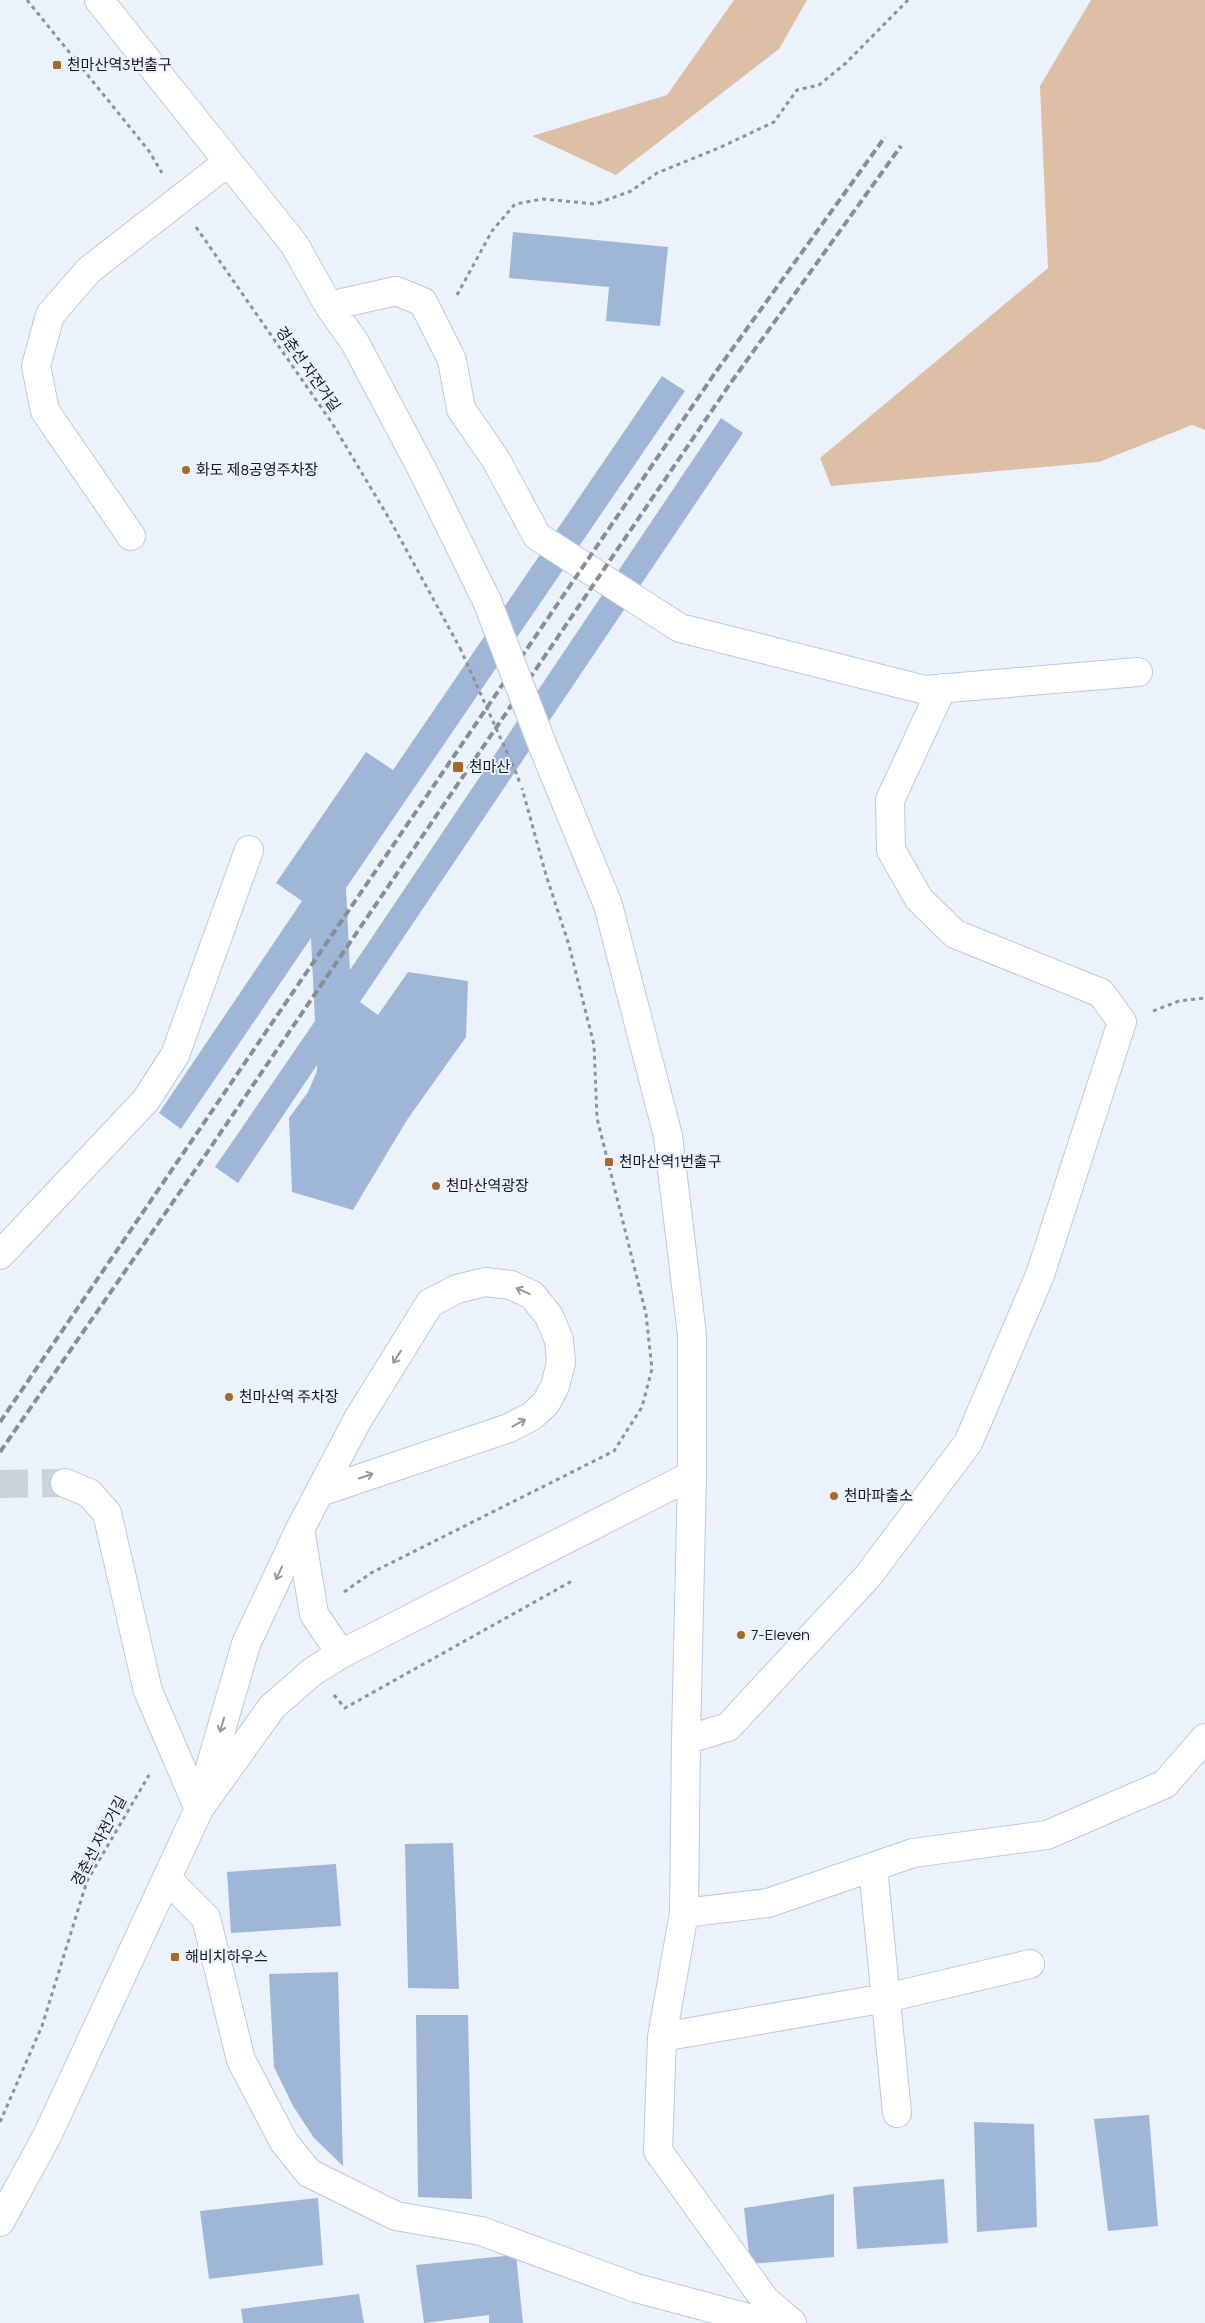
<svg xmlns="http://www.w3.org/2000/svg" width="1205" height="2323" font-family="Manrope,'Noto Sans KR',sans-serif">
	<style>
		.green { fill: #ddbfa6 }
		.building { fill: #a0b6d7 }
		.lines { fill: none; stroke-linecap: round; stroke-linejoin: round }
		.minor-tunnel { stroke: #ccd2da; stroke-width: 28; stroke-dasharray: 28 14; stroke-linecap: butt }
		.minor-casing { stroke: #bbcae0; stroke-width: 30 }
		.path { stroke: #8d929b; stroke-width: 3; stroke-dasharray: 4 4; stroke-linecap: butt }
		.minor { stroke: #fff; stroke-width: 28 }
		.rail { stroke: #888e96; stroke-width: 4; stroke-dasharray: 8 4; stroke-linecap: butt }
		.minor-bridge-casing { stroke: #bbcae0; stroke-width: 30; stroke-linecap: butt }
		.path-bridge { stroke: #8d929b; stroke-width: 3; stroke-dasharray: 4 4; stroke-linecap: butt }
		.minor-bridge { stroke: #fff; stroke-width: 28 }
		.oneway { stroke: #96989c }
		.poi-dot { fill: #a6692d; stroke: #ecf2fb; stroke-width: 2 }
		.labels { text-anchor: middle; stroke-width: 4; stroke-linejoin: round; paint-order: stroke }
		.poi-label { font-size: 15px; fill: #151a22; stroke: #ecf2fb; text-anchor: start }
		.street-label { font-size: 15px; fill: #151a22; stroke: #ecf2fb }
	</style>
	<rect width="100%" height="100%" fill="#ecf2fb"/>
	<path class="green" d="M734 0H807L779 49 616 175 532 136 667 95Z
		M1091 0H1205V430L1192 425 1099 462 831 486 820 458 1048 268 1040 86Z"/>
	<path class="building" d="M513 232 668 247 660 326 606 321 609 287 509 278Z
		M662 376 685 391 346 888 350 970 721 418 743 433 360 1002 378 1015 408 972 468 981 466 1037 407 1120 353 1210 292 1192 289 1118 308 1092 317 1071V1065L238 1183 215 1167 315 1021 311 938 181 1129 159 1113 302 901 276 883 366 752 393 770Z
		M453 1843 459 1989 408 1988 405 1844Z
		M336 1864 341 1926 231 1933 227 1872Z
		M338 1972 343 2166 314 2138 293 2106 274 2067 269 1974Z
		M416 2015H468L472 2199 418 2197Z
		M1149 2115 1158 2226 1108 2231 1094 2119Z
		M974 2122 1034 2124 1037 2227 977 2232Z
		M944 2179 948 2243 857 2249 853 2187Z
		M834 2194V2257L750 2264 744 2208Z
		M318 2198 323 2265 209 2279 200 2211Z
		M516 2255 523 2323H489V2315L424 2323 416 2265Z
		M359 2294 364 2323H243L241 2309Z"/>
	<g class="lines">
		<path class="minor-tunnel" d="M0 1484 65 1483"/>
		<g class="minor-casing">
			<path id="minor" d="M99 0 294 244 329 306 354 341 423 471 487 601
				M329 306 396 291 423 302 452 360 461 409 496 460 537 536 680 628 925 690 1138 672
				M131 536 45 411 36 366 50 315 89 270 228 162
				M0 1255 146 1100 175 1055 249 850
				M692 1475 686 1740 684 1913 662 2037 658 2151 765 2300 792 2323
				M65 1483 89 1493 107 1513 148 1691 199 1809
				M320 1492 509 1428 532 1416 546 1403 555 1386 561 1363 559 1340 549 1316 532 1295 511 1285 485 1282 457 1289 430 1303 358 1419 300 1529 314 1614 341 1654
				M686 1740 728 1727 868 1576 968 1443 1040 1275 1122 1022 1101 993 955 934 919 899 891 850 890 800 942 688
				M203 1792 246 1644 300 1529
				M873 1867 897 2113
				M167 1879 206 1918 241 2060 284 2142 309 2173 396 2216 481 2231 636 2288 767 2323
				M684 1913 768 1903 913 1853 1047 1835 1165 1784 1205 1738
				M662 2037 886 1998 1030 1964
				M0 2222 47 2136 199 1809 272 1707 312 1672 341 1654 692 1475V1335L668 1136 608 905 544 749"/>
		</g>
		<path class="path" d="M27 0 149 151 162 173
			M196 227 332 423 390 520 460 648
			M457 295 492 231 515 204 543 199 595 204 631 191 657 173 721 147 774 122 797 90 819 85 846 63 908 0
			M1153 1011 1179 1001 1205 998
			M344 1592 371 1573 614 1451 642 1407 652 1369 646 1314 597 1118 594 1045 569 945 546 875 522 788
			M334 1695 345 1708 572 1581
			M0 2122 42 2026 87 1881 149 1775"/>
		<use href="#minor" class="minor"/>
		<path class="rail" d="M0 1422 715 373 885 137
			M0 1452 200 1163 732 381 901 146"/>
		<g class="minor-bridge-casing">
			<path id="minor-bridge" d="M487 601 544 749"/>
		</g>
		<path class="path-bridge" d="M460 648 509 757
			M512 763 520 783"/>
		<use href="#minor-bridge" class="minor-bridge"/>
	</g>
	<defs><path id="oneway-shaft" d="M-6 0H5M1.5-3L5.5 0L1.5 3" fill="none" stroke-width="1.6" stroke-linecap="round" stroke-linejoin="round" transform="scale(1.25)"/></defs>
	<g class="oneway">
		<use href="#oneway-shaft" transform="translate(523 1291) rotate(-156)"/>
		<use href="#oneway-shaft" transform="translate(397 1357) rotate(122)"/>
		<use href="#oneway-shaft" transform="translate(519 1423) rotate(-29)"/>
		<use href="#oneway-shaft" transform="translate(366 1476) rotate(-19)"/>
		<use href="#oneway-shaft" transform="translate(279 1573) rotate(115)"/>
		<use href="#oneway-shaft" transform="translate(222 1725) rotate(106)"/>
	</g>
	<g class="poi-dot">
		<rect x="52" y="60" width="10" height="10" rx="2.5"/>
		<circle cx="186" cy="470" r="5"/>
		<rect x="452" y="761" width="12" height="12" rx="2.5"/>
		<rect x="604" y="1157" width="10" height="10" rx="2.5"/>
		<circle cx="436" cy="1186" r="5"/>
		<circle cx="229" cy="1397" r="5"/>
		<circle cx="834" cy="1496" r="5"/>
		<circle cx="741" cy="1635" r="5"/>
		<rect x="170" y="1952" width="10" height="10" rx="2.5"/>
	</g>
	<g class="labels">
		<g class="poi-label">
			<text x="67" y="70">천마산역3번출구</text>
			<text x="196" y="475">화도 제8공영주차장</text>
			<text x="469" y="772">천마산</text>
			<text x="619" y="1167">천마산역1번출구</text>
			<text x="446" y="1191">천마산역광장</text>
			<text x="239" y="1402">천마산역 주차장</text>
			<text x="844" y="1501">천마파출소</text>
			<text x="751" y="1640">7-Eleven</text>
			<text x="185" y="1962">해비치하우스</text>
		</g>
		<g class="street-label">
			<text transform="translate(308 369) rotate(55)" y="5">경춘선 자전거길</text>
			<text transform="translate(99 1841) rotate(-62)" y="5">경춘선 자전거길</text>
		</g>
	</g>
</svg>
